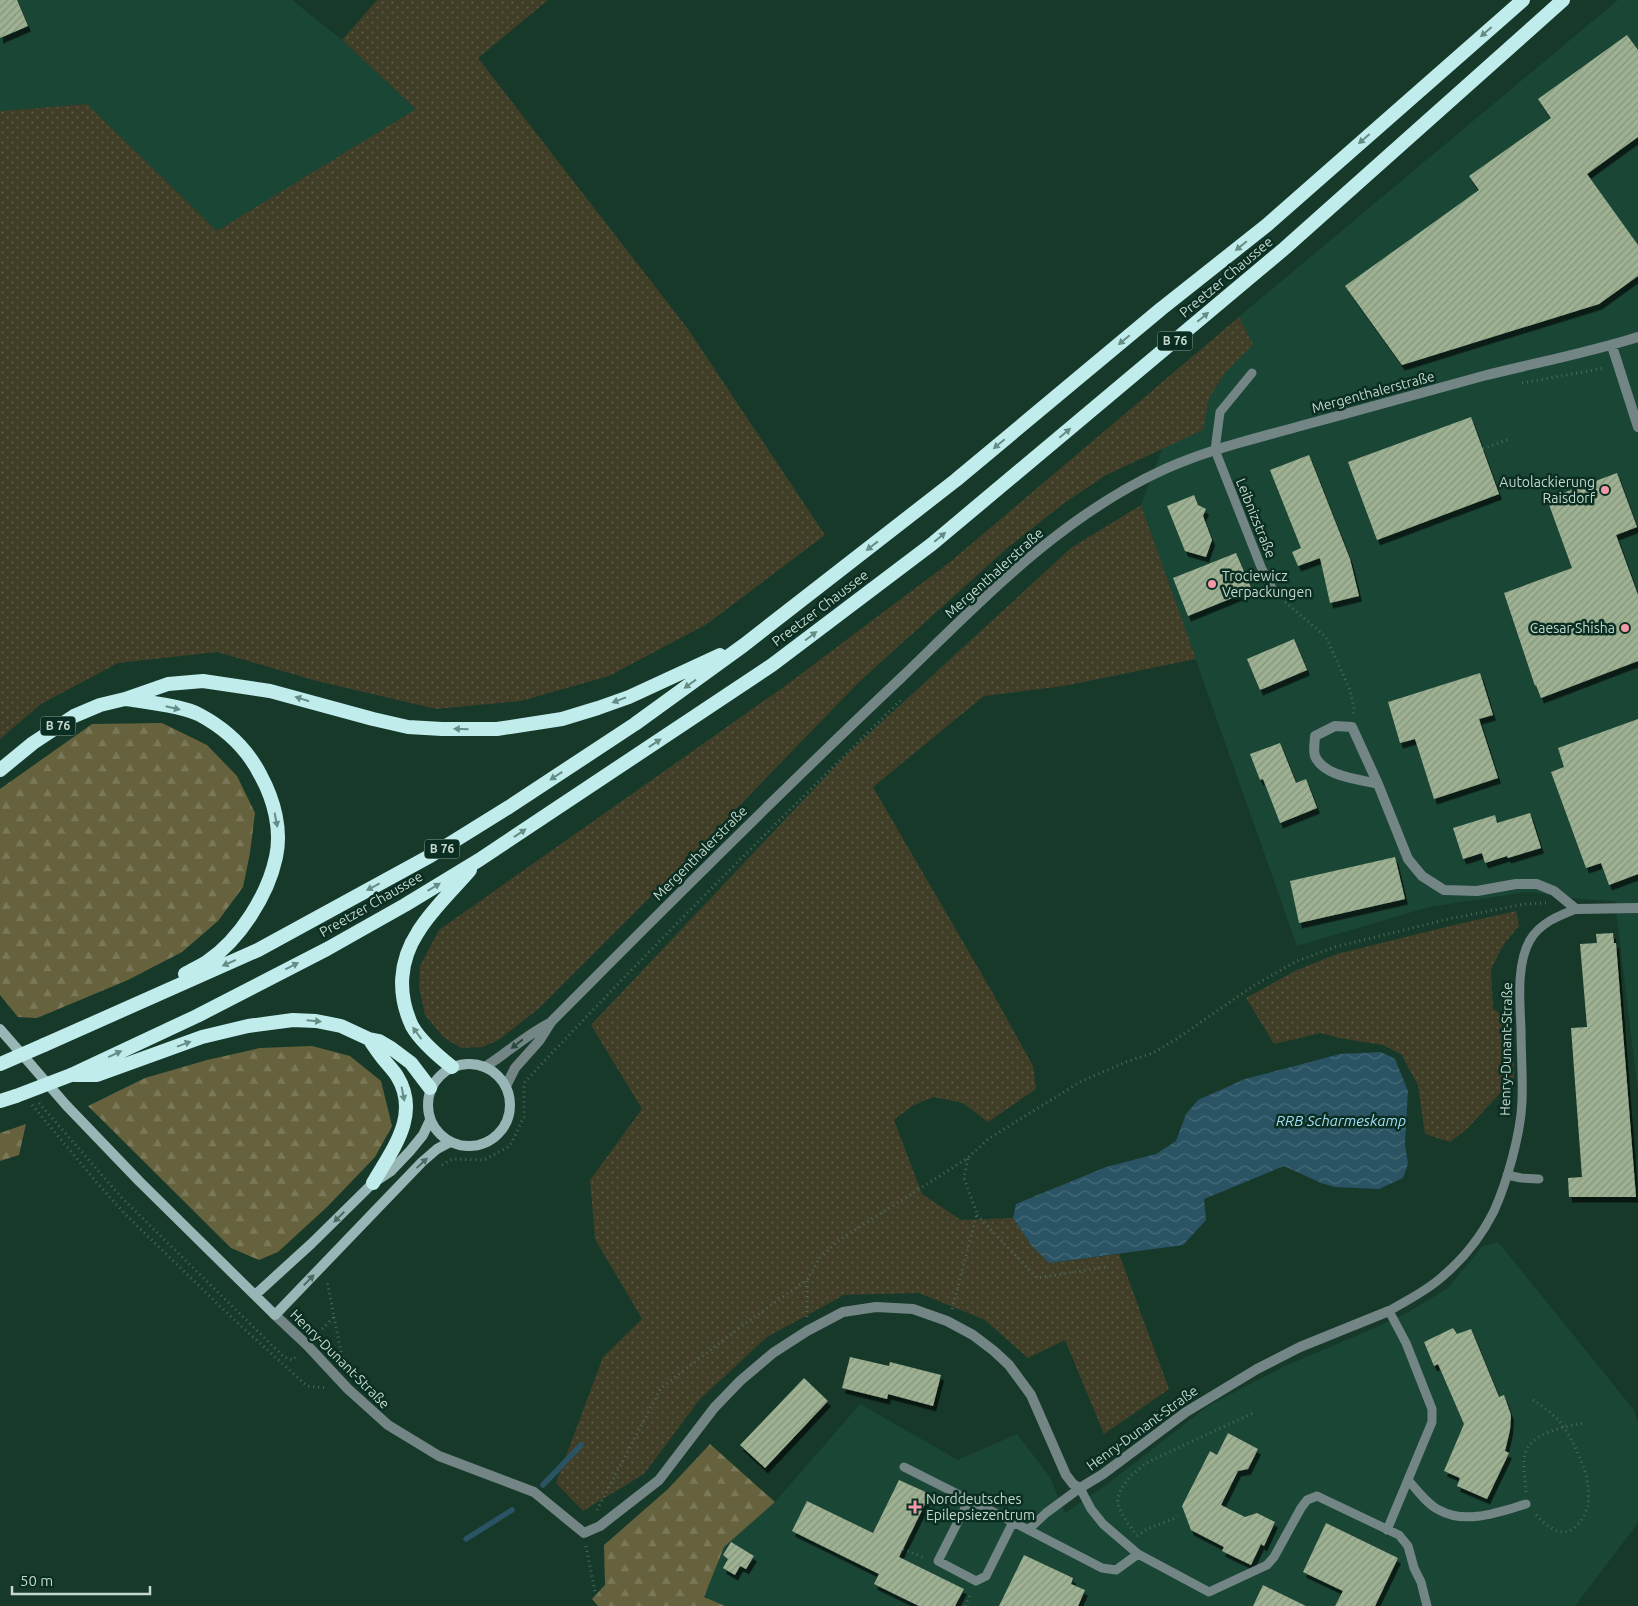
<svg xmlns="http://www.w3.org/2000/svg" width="1638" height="1606" font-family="Ubuntu,sans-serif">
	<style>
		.built { fill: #1a4635 }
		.grass { fill: url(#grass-dots) }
		.forest { fill: url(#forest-firs) }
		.water { fill: url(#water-waves) }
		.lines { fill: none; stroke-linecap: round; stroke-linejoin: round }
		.stream { stroke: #2a5364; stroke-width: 5.5 }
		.building { fill: url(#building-hatch); filter: url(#shadow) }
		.path { stroke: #4b695c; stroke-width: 3; stroke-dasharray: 1 4; stroke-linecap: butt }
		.service { stroke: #738685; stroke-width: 9 }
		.minor { stroke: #738685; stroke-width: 10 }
		.secondary { stroke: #98b6b5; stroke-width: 10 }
		.trunk { stroke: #c0ecec; stroke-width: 14 }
		.trunk-bridge { stroke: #c0ecec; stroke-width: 14 }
		.oneway { fill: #658d86 }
		.oneway2 { fill: #2a483f }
		.oneway3 { fill: #4a6b64 }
		.poi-dot { fill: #f39aaa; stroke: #0a2e21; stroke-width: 2 }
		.labels { text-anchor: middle; stroke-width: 5; stroke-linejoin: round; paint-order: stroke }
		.shield { fill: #0a2e21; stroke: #8da59a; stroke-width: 1 }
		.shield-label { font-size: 12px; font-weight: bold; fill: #c5d8ce }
		.street-label { font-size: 14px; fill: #c5d8ce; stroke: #0a2e21 }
		.poi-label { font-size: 14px; fill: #c5d8ce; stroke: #0a2e21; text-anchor: end }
		.water-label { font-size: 15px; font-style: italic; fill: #a5def7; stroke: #0a2e21 }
	</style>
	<defs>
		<pattern id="grass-dots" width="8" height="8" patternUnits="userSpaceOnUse" patternTransform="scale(1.25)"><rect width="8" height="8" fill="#413e27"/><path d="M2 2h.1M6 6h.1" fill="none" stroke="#5b5945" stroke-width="1.8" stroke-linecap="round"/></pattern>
		<pattern id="forest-firs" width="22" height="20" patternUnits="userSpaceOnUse" patternTransform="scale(1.25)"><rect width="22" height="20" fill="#66623d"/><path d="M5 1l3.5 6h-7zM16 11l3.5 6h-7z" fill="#7a7858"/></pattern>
		<pattern id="water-waves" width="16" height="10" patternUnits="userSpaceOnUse" patternTransform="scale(1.25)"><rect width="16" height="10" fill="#2a5364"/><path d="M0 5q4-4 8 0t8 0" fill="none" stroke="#476b79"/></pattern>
		<pattern id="building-hatch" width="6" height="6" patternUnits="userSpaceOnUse" patternTransform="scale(1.25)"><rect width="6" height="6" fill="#9eb192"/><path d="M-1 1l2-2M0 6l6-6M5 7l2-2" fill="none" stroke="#85957d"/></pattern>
		<filter id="shadow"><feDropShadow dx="3" dy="5.5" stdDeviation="0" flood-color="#0009"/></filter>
	</defs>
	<rect width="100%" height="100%" fill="#16392a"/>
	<path class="built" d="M0 0H292L342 40 417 109 217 231 87 104 0 111Z
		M1618 0H1638V1092L1615 901 1580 899 1528 892 1429 907 1297 946 1141 505 1179 404 1241 315Z
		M1498 1242 1634 1410 1638 1423V1523L1575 1606H725L704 1597 724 1547 775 1502 860 1404 958 1460 1017 1434 1050 1477 1065 1513 1106 1485 1208 1406 1285 1366 1377 1327 1409 1312 1448 1288 1483 1246Z"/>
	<path class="grass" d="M377 0H548L478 58 688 329 825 535 707 624 609 676 521 701 436 709 317 681 217 652 118 663 41 704 0 739V111L87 104 217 231 416 109 342 40Z
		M1239 317 1253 344 1225 373 1209 398 1203 430 1106 475 1063 504 1007 548 858 683 681 866 538 1009 500 1039 483 1047 461 1048 443 1037 425 1015 419 987 420 966 439 930 785 686 950 562Z
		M1141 505 1196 659 1064 686 984 696 873 787 991 990 1033 1066 1036 1089 988 1122 963 1103 933 1097 912 1106 894 1120 922 1194 961 1220 1013 1218 1032 1246 1050 1263 1119 1254 1169 1389 1104 1434 1065 1340 1028 1358 985 1320 919 1293 844 1295 767 1337 700 1399 644 1474 583 1511 556 1483 603 1357 642 1319 595 1239 590 1180 642 1109 591 1025 846 755 1071 548Z
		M1516 911 1519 926 1504 944 1491 969 1493 1009 1512 1021 1514 1078 1467 1129 1450 1142 1425 1134 1418 1085 1401 1054 1383 1045 1339 1038 1321 1033 1274 1044 1246 998 1297 970 1337 954 1450 926Z"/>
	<path class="forest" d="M162 723 207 745 237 776 255 813 250 853 243 887 218 921 182 952 128 980 37 1018 18 1017 0 995V789L92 724Z
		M312 1046 350 1056 381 1081 392 1126 375 1157 328 1206 278 1252 259 1260 231 1248 88 1106 145 1078 207 1060 260 1048Z
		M26 1124 19 1155 0 1161V1133Z
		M710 1444 775 1502 724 1547 704 1597 725 1606H598L592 1599 605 1585 604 1545 668 1489Z"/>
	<path class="water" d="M1381 1052 1395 1059 1408 1091 1405 1144 1408 1164 1403 1178 1379 1189 1335 1187 1321 1183 1284 1166 1204 1199 1206 1220 1183 1245 1049 1263 1032 1246 1013 1218 1016 1204 1106 1167 1156 1154 1176 1141 1186 1114 1198 1100 1245 1079 1340 1054Z"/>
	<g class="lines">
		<path class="stream" d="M543 1485 581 1445
			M466 1539 512 1510"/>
	</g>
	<path class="building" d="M0 0H17L28 26 0 38Z
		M1627 35 1638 50V137L1587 174 1638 245V276L1599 304 1402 365 1345 286 1479 190 1469 176 1551 118 1538 99Z
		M1471 417 1499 494 1377 540 1348 462Z
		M1309 455 1350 559 1359 596 1330 603 1320 558 1298 566 1292 552 1301 548 1270 470Z
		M1617 473 1637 527 1616 535 1638 595V661L1541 698 1536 685 1535 686 1504 593 1572 568 1547 499Z
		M1194 495 1198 505 1206 509 1203 516 1212 540 1206 557 1185 551 1167 506Z
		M1236 553 1252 590 1188 616 1173 578Z
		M1294 639 1307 670 1260 690 1247 659Z
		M1480 673 1493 715 1479 719 1498 778 1434 799 1415 739 1400 743 1388 702Z
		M1638 719V874L1609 885 1601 863 1586 868 1551 772 1564 767 1558 748Z
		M1280 743 1296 783 1306 779 1317 808 1280 823 1263 779 1260 780 1250 754Z
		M1530 813 1541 848 1508 858 1507 856 1485 863 1482 853 1463 859 1453 828 1495 815 1497 823Z
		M1395 857 1405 899 1299 923 1290 881Z
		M1613 933 1614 943H1616L1636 1197H1569L1568 1178 1582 1177 1571 1028 1587 1027 1580 944 1597 943 1596 934Z
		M1453 1328 1457 1334 1471 1329 1499 1397 1504 1395 1511 1415 1510 1430 1505 1451 1509 1453 1487 1499 1457 1486 1460 1478 1444 1471 1464 1424 1438 1364 1434 1366 1424 1342Z
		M850 1357 889 1366 890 1362 941 1375 933 1406 888 1394 887 1399 842 1388Z
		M804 1378 828 1401 765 1468 740 1445Z
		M1228 1433 1258 1449 1248 1469 1238 1471 1221 1505 1245 1517 1257 1513 1275 1522 1264 1546 1261 1544 1251 1565 1222 1551 1224 1547 1191 1530 1182 1506 1210 1451 1217 1455Z
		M899 1480 930 1494 899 1557 964 1589 955 1606H919L874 1584 879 1574 792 1531 807 1501 873 1533Z
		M1326 1523 1398 1558 1375 1606H1335L1343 1591 1303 1572Z
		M731 1542 754 1556 746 1569 740 1566 735 1575 723 1568 728 1559 723 1555Z
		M1024 1555 1073 1578 1071 1584 1085 1590 1078 1606H999Z
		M1263 1585 1306 1606H1253Z"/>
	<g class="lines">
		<path class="path" d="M1522 383 1605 368
			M1483 449 1509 439
			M1285 602 1326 637 1350 690 1354 707 1353 714
			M39 1103 122 1198 284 1357 293 1360 297 1355
			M32 1105 98 1184 127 1216 229 1315 307 1386 327 1388
			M442 1165 452 1159 484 1160 510 1146 524 1117V1083C647 951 775 824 903 698
			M977 1215 1037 1278 1106 1267
			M952 1309 977 1214 964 1178 968 1158
			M334 1317 343 1362
			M807 1317V1281
			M315 1336 334 1317 327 1280
			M1533 1400C1544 1407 1557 1416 1564 1428 1573 1440 1586 1469 1588 1484 1588 1490 1589 1497 1588 1503 1587 1515 1575 1533 1562 1532 1552 1531 1540 1520 1534 1512
			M1526 1492C1525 1481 1524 1471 1524 1461 1525 1432 1564 1427 1585 1423
			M597 1510 661 1388 743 1325 807 1280 819 1259 839 1240 968 1158 988 1139 1080 1082 1126 1062 1153 1053 1178 1038 1253 986 1297 961 1335 947 1448 919 1525 904 1546 903
			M1134 1532C1128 1523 1117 1510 1118 1499 1120 1483 1136 1471 1148 1462L1255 1412
			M1137 1536 1147 1529 1178 1517
			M586 1546 595 1592 606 1606
			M903 1549 925 1558
			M965 1606 971 1593"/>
		<path class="service" d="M1252 373 1220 412 1215 450 1261 567 1275 594
			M1507 1175 1521 1178 1539 1179
			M904 1467 1013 1522 1102 1568 1116 1570 1138 1554
			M1408 1480C1417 1490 1427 1504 1439 1510 1466 1525 1499 1512 1526 1504
			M969 1500 938 1561 976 1581 986 1576 1013 1522
			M1028 1530 1046 1513 1080 1488 1091 1509 1103 1524 1138 1554 1209 1592 1267 1565 1274 1557 1301 1508 1307 1500 1317 1496 1399 1535 1408 1546 1414 1568 1421 1582 1427 1606
			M1387 1530 1432 1422V1409L1406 1343 1389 1311C1407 1300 1427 1291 1443 1276 1463 1259 1482 1235 1494 1211 1507 1182 1521 1133 1522 1101 1523 1078 1521 1053 1521 1029 1520 1003 1516 964 1530 940 1540 923 1558 916 1576 909"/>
		<path class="minor" d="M1612 346 1638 427
			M1378 784C1359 779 1324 777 1315 756 1313 751 1315 741 1315 736L1335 726 1352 727 1378 784 1408 859 1422 876 1444 890 1477 891 1516 884H1537L1554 891 1576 909 1638 908
			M485 1067C507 1053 526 1035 550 1023
			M506 1086 515 1068 539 1041 551 1022C666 906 782 790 901 678 982 600 1061 516 1165 469 1209 449 1258 438 1304 425 1364 409 1424 392 1483 376 1535 363 1587 353 1638 337
			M275 1315 307 1345 348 1389 388 1425 439 1456 534 1492 584 1533 600 1526 659 1480 714 1408 740 1381 773 1353 807 1331 843 1312 876 1307 913 1309 947 1321 973 1335 994 1351 1009 1365 1031 1395 1066 1475 1073 1484 1080 1488 1103 1474 1186 1412 1257 1369 1300 1347 1389 1311"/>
		<path class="secondary" d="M0 1029 66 1105 139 1181 275 1315 422 1162 437 1149 450 1142
			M428 1105a41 41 0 1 1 82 0a41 41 0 1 1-82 0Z
			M255 1295 311 1244 373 1183 391 1171 410 1151 423 1135 430 1120"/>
		<path class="trunk" d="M126 699C146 702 184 706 200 715 226 729 248 750 261 776 274 800 282 830 276 857 268 895 240 939 208 961 201 966 193 969 185 974
			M0 770 33 743 74 716 100 705 125 699 168 684 203 681 270 691 373 719 408 727 442 729H497L562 719 598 708 629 697 720 655
			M369 1039C374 1046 379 1054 385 1061 389 1066 394 1071 397 1076 421 1115 392 1150 373 1183
			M44 1045 258 950 430 856 509 807 635 724 744 645 956 480 1161 309 1267 225 1523 0
			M452 1067C438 1056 421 1042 412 1026 397 994 399 961 418 932 432 909 453 890 470 870
			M71 1075 197 1016 327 949 405 905 479 860 772 665 932 544 1285 248 1563 0
			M75 1075H97L202 1037 248 1026 293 1020 316 1021 341 1026 369 1039 379 1041 391 1048 411 1063 430 1088
			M0 1101 16 1096"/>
		<path class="trunk-bridge" d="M0 1064 44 1045
			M16 1096 71 1075"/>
	</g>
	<defs><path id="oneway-solid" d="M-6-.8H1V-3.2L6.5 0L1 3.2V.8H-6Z" transform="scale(1.25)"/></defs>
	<g class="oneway">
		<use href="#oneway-solid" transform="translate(1486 32) rotate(139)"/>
		<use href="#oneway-solid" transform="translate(1364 139) rotate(139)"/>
		<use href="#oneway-solid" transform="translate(1241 246) rotate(141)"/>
		<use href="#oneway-solid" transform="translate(1203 317) rotate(-40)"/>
		<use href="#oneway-solid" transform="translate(1124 340) rotate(140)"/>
		<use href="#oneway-solid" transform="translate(1065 433) rotate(-40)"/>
		<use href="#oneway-solid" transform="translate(999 444) rotate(140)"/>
		<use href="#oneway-solid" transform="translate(940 537) rotate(-40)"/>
		<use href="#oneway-solid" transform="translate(872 546) rotate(142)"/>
		<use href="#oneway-solid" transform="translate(811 636) rotate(-37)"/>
		<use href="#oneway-solid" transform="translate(690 684) rotate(144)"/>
		<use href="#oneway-solid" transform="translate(302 699) rotate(-163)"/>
		<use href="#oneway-solid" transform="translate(619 700) rotate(159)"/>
		<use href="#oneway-solid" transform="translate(173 708) rotate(13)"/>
		<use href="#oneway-solid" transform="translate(461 729) rotate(-179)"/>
		<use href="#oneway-solid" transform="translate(655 743) rotate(-34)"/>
		<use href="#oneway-solid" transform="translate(556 776) rotate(147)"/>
		<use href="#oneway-solid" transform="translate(276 820) rotate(79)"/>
		<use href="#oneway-solid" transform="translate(520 833) rotate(-34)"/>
		<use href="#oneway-solid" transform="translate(373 887) rotate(152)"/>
		<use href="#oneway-solid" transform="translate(434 887) rotate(-31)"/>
		<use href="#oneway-solid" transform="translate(229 963) rotate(156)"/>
		<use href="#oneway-solid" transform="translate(292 966) rotate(-27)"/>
		<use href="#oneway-solid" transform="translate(314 1021) rotate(5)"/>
		<use href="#oneway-solid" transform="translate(417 1033) rotate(-126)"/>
		<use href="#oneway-solid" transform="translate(184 1044) rotate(-20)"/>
		<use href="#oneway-solid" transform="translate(115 1054) rotate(-25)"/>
		<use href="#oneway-solid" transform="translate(403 1094) rotate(79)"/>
	</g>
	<use class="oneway2" href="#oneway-solid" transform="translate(517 1044) rotate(142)"/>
	<g class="oneway3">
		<use href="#oneway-solid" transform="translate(422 1163) rotate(-43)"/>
		<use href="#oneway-solid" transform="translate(339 1217) rotate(135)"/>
		<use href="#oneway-solid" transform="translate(309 1280) rotate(-46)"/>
	</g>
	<g class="poi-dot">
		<circle cx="1605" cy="490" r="5"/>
		<circle cx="1212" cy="584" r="5"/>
		<circle cx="1625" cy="628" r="5"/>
		<path d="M912.5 1499.5h5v5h5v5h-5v5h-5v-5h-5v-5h5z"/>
	</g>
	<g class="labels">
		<g class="shield">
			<rect x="1157.5" y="331.5" width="35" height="19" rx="4"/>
			<rect x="40.5" y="716.5" width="35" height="19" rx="4"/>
			<rect x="424.5" y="839.5" width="35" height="19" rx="4"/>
		</g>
		<g class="shield-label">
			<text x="1175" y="345">B 76</text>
			<text x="58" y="730">B 76</text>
			<text x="442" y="853">B 76</text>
		</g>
		<g class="street-label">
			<text transform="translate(1226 277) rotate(-40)" y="5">Preetzer Chaussee</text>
			<text transform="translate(1373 392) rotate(-15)" y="5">Mergenthalerstraße</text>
			<text transform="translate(1256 518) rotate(68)" y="5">Leibnizstraße</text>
			<text transform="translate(994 573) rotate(-42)" y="5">Mergenthalerstraße</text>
			<text transform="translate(820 608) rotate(-37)" y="5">Preetzer Chaussee</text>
			<text transform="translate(700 853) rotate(-45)" y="5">Mergenthalerstraße</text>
			<text transform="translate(371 904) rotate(-30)" y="5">Preetzer Chaussee</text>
			<text transform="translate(1506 1049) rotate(-89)" y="5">Henry-Dunant-Straße</text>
			<text transform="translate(340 1359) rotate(45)" y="5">Henry-Dunant-Straße</text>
			<text transform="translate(1142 1428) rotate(-36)" y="5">Henry-Dunant-Straße</text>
		</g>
		<g class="poi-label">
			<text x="1595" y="487">Autolackierung<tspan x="1595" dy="16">Raisdorf</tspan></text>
			<text x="1222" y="581" text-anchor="start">Trociewicz<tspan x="1222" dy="16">Verpackungen</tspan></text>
			<text x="1615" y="633">Caesar Shisha</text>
			<text x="926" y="1504" text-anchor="start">Norddeutsches<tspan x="926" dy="16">Epilepsiezentrum</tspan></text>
		</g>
		<g class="water-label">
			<text x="1341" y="1126">RRB Scharmeskamp</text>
		</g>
	</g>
	<path d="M12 1586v8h138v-8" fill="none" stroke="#c5d8ce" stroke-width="2.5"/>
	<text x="20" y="1586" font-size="15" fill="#c5d8ce" stroke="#0a2e21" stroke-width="4" paint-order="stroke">50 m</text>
</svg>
